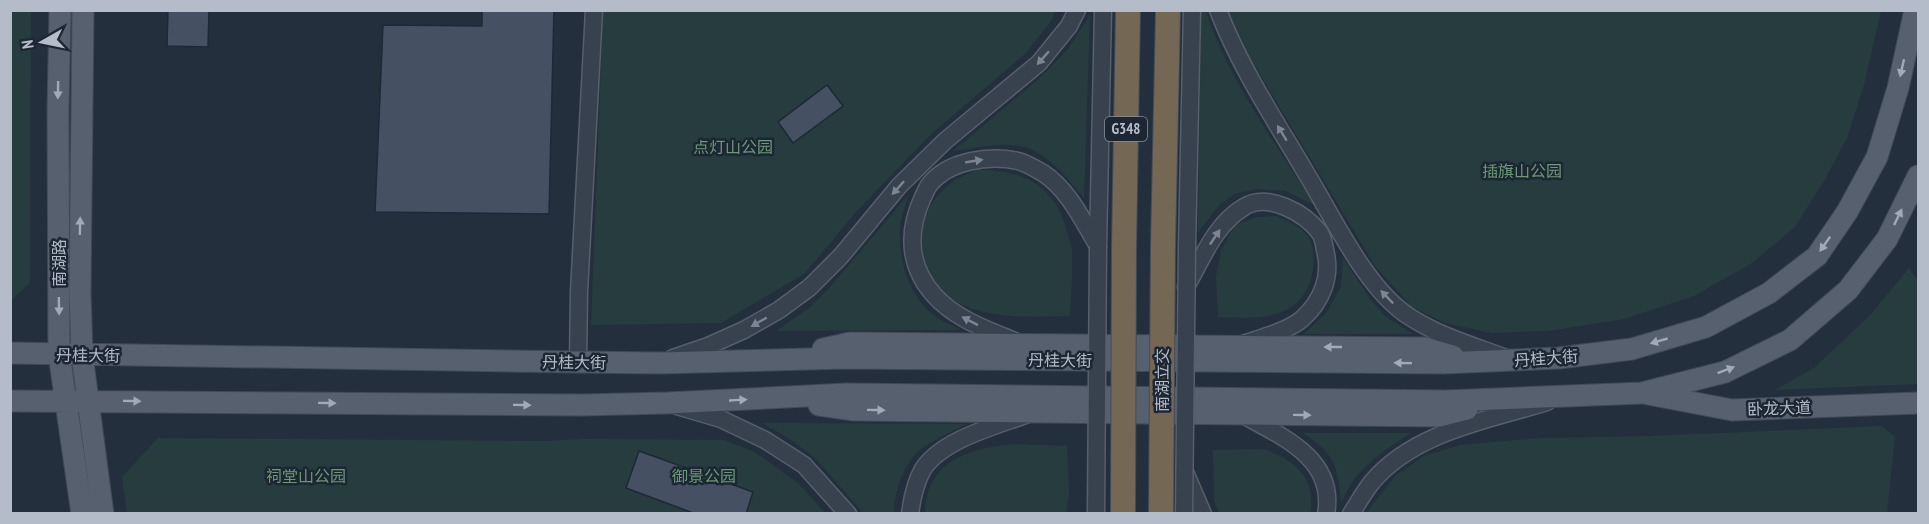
<svg xmlns="http://www.w3.org/2000/svg" width="1929" height="524" font-family="'PT Sans Narrow','Noto Sans SC',sans-serif">
	<style>
		.green { fill: #263c3f }
		.building { fill: #455162; stroke: #1f2835; stroke-width: 1.5 }
		.lines { fill: none; stroke-linecap: round; stroke-linejoin: round }
		.minor-casing { stroke: #565f6c; stroke-width: 19 }
		.major-casing { stroke: #414a57; stroke-width: 23 }
		.highway-casing { stroke: #434c59; stroke-width: 26 }
		.minor { stroke: #38414e; stroke-width: 16 }
		.major { stroke: #56606e; stroke-width: 21 }
		.highway { stroke: #746855; stroke-width: 24 }
		.minor-bridge-casing { stroke: #565f6c; stroke-width: 19; stroke-linecap: butt }
		.highway-bridge-casing { stroke: #434c59; stroke-width: 26; stroke-linecap: butt }
		.minor-bridge { stroke: #38414e; stroke-width: 16 }
		.highway-bridge { stroke: #746855; stroke-width: 24 }
		.oneway { fill: #7c8592 }
		.oneway2 { fill: #a1aab7 }
		.labels { text-anchor: middle; stroke-width: 5; stroke-linejoin: round; paint-order: stroke }
		.shield { fill: #1d2633; stroke: #878f9c; stroke-width: 1.5 }
		.shield-label { font-size: 15px; font-weight: bold; fill: #b4bcc9 }
		.park-label { font-size: 16px; fill: #6b9a76; stroke: #1d2633 }
		.street-label { font-size: 16px; fill: #b4bcc9; stroke: #1d2633 }
	</style>
	<rect width="100%" height="100%" fill="#242f3e"/>
	<path class="green" d="M11 10 31 11 30 283 11 300Z
		M603 11H1056L1051 21 1025 54 929 136 856 212 804 274 721 323 591 325Z
		M1206 11C1229 81 1275 142 1314 205L1286 191 1257 189 1235 194 1219 205 1198 233 1201 11Z
		M1228 11H1881L1864 85 1847 138 1824 181 1795 227 1752 263 1694 296 1624 319 1549 331 1491 333 1445 323 1411 306 1375 266 1250 58Z
		M1090 15 1084 198C1069 180 1048 153 1024 147 1001 141 976 148 953 151L1042 76 1068 49Z
		M977 170C1024 170 1055 184 1067 232 1069 238 1071 244 1072 250 1073 272 1071 294 1070 316 1035 316 999 320 965 306 920 287 907 226 942 191 952 180 964 175 977 170Z
		M909 194C906 204 901 216 900 226 898 261 909 301 941 320 948 324 955 327 962 330L776 331 809 308 830 287Z
		M1276 216C1288 221 1301 226 1309 238 1312 242 1312 247 1313 251 1316 273 1308 300 1286 310 1265 320 1241 318 1218 317L1216 277 1221 250 1235 225 1257 217Z
		M1343 258 1370 299 1385 316 1413 334H1304L1327 312 1341 287Z
		M1909 268 1918 281V384L1775 390 1814 368 1870 315Z
		M762 423 967 424C951 432 935 439 921 449 904 462 894 493 894 513L864 514 816 459 790 439Z
		M1882 426 1895 437 1887 513H1366L1396 475 1424 456 1460 445 1542 438 1651 436Z
		M1303 433H1411C1390 447 1367 461 1352 482 1348 488 1345 496 1341 503 1337 465 1336 455 1303 433Z
		M158 438 545 441 583 439 724 440 755 452 799 484 825 513H127L122 477Z
		M1015 444 1067 446 1069 494 1066 513H925C926 460 971 448 1015 444Z
		M1265 449C1286 458 1308 469 1311 494 1311 501 1312 507 1310 513H1219L1214 500 1213 450Z"/>
	<path class="building" d="M168 10H209L208 47 167 46Z
		M482 10H554L549 214 375 212 383 25 482 26Z
		M827 85 843 106 793 143 778 122Z
		M639 451 753 492 746 514H696L626 488Z"/>
	<g class="lines">
		<g class="minor-casing">
			<path id="minor" d="M1218 10C1241 70 1277 123 1309 178 1335 221 1367 290 1410 317 1439 336 1474 346 1506 358
				M1098 246 1103 10
				M1187 247 1192 10
				M1186 287C1202 259 1215 224 1244 207 1268 192 1305 213 1320 233 1323 237 1324 244 1325 250 1332 276 1322 301 1302 319 1288 331 1260 338 1243 344
				M1017 342C988 330 955 319 934 295 908 266 907 231 923 197 925 193 927 188 929 185 949 160 989 155 1018 161 1026 163 1036 169 1043 173 1068 189 1083 221 1098 246
				M673 358 708 346 744 330 779 310 809 288 841 256 899 186 945 141 1039 63 1069 26 1077 10
				M578 362 579 292 594 10
				M677 406 721 419 765 440 804 465 848 514
				M1243 415C1283 437 1336 459 1326 514
				M1185 472 1203 514
				M910 514C912 498 915 483 923 469 943 439 996 426 1028 414
				M1351 514C1358 503 1364 492 1372 482 1414 432 1488 420 1547 402"/>
		</g>
		<g class="major-casing">
			<path id="major" d="M60 10 58 110 59 354 82 514
				M83 10 80 292 82 355 103 514
				M823 349 850 343 1425 348 1453 356
				M10 353 578 362 660 363 845 358 1443 363 1559 358 1632 349 1706 327 1769 293 1817 256 1847 212 1877 157 1898 88 1915 10
				M1648 394 1732 410 1918 403
				M10 401 581 405 667 403 847 394 1446 401 1642 393 1725 372 1790 340 1848 290 1887 239 1918 176
				M819 405 854 410 1439 416 1467 409"/>
		</g>
		<g class="highway-casing">
			<path id="highway" d="M1163 246 1168 10
				M1124 247 1128 10"/>
		</g>
		<use href="#minor" class="minor"/>
		<use href="#major" class="major"/>
		<use href="#highway" class="highway"/>
		<g class="minor-bridge-casing">
			<path id="minor-bridge" d="M1096 514 1098 246
				M1184 514 1187 247"/>
		</g>
		<g class="highway-bridge-casing">
			<path id="highway-bridge" d="M1123 514 1124 247
				M1161 514 1163 246"/>
		</g>
		<use href="#minor-bridge" class="minor-bridge"/>
		<use href="#highway-bridge" class="highway-bridge"/>
	</g>
	<defs><path id="oneway-solid" d="M-6-.8H1V-3.2L6.5 0L1 3.2V.8H-6Z" transform="scale(1.5)"/></defs>
	<g class="oneway">
		<use href="#oneway-solid" transform="translate(1043 58) rotate(131)"/>
		<use href="#oneway-solid" transform="translate(1282 133) rotate(-121)"/>
		<use href="#oneway-solid" transform="translate(974 161) rotate(-9)"/>
		<use href="#oneway-solid" transform="translate(898 188) rotate(132)"/>
		<use href="#oneway-solid" transform="translate(1215 237) rotate(-56)"/>
		<use href="#oneway-solid" transform="translate(1387 297) rotate(-134)"/>
		<use href="#oneway-solid" transform="translate(970 321) rotate(-153)"/>
		<use href="#oneway-solid" transform="translate(759 322) rotate(150)"/>
	</g>
	<g class="oneway2">
		<use href="#oneway-solid" transform="translate(1902 68) rotate(103)"/>
		<use href="#oneway-solid" transform="translate(58 90) rotate(91)"/>
		<use href="#oneway-solid" transform="translate(1898 217) rotate(-64)"/>
		<use href="#oneway-solid" transform="translate(80 226) rotate(-89)"/>
		<use href="#oneway-solid" transform="translate(1825 244) rotate(125)"/>
		<use href="#oneway-solid" transform="translate(59 306) rotate(89)"/>
		<use href="#oneway-solid" transform="translate(1659 341) rotate(164)"/>
		<use href="#oneway-solid" transform="translate(1333 347) rotate(-180)"/>
		<use href="#oneway-solid" transform="translate(1403 363) rotate(-179)"/>
		<use href="#oneway-solid" transform="translate(1726 370) rotate(-21)"/>
		<use href="#oneway-solid" transform="translate(738 400) rotate(-3)"/>
		<use href="#oneway-solid" transform="translate(132 401) rotate(1)"/>
		<use href="#oneway-solid" transform="translate(327 403) rotate(1)"/>
		<use href="#oneway-solid" transform="translate(522 405) rotate(1)"/>
		<use href="#oneway-solid" transform="translate(876 410) rotate(1)"/>
		<use href="#oneway-solid" transform="translate(1302 415) rotate(1)"/>
	</g>
	<g class="labels">
		<rect class="shield" x="1105" y="117" width="42" height="24" rx="4.5"/>
		<g class="shield-label">
			<text x="1126" y="134">G348</text>
		</g>
		<g class="park-label">
			<text x="733" y="153">点灯山公园</text>
			<text x="1522" y="177">插旗山公园</text>
			<text x="306" y="482">祠堂山公园</text>
			<text x="704" y="482">御景公园</text>
		</g>
		<g class="street-label">
			<text transform="translate(59 263) rotate(-90)" y="6">南湖路</text>
			<text transform="translate(88 355) rotate(1)" y="6">丹桂大街</text>
			<text transform="translate(1546 358) rotate(-4)" y="6">丹桂大街</text>
			<text transform="translate(1060 360) rotate(1)" y="6">丹桂大街</text>
			<text transform="translate(574 362) rotate(1)" y="6">丹桂大街</text>
			<text transform="translate(1162 380) rotate(-90)" y="6">南湖立交</text>
			<text transform="translate(1779 408) rotate(-2)" y="6">卧龙大道</text>
		</g>
	</g>
	<rect width="1929" height="524" fill="none" stroke="#b4bcc9" stroke-width="24"/>
	<g transform="translate(42 42) rotate(261)" stroke="#1d2633" stroke-width="4.5" paint-order="stroke">
	<path d="M0-4.5L10 22L0 15L-10 22Z" fill="#b4bcc9"/>
	<text y="-9" font-size="16" font-weight="bold" text-anchor="middle" fill="#b4bcc9">N</text>
	</g>
</svg>
